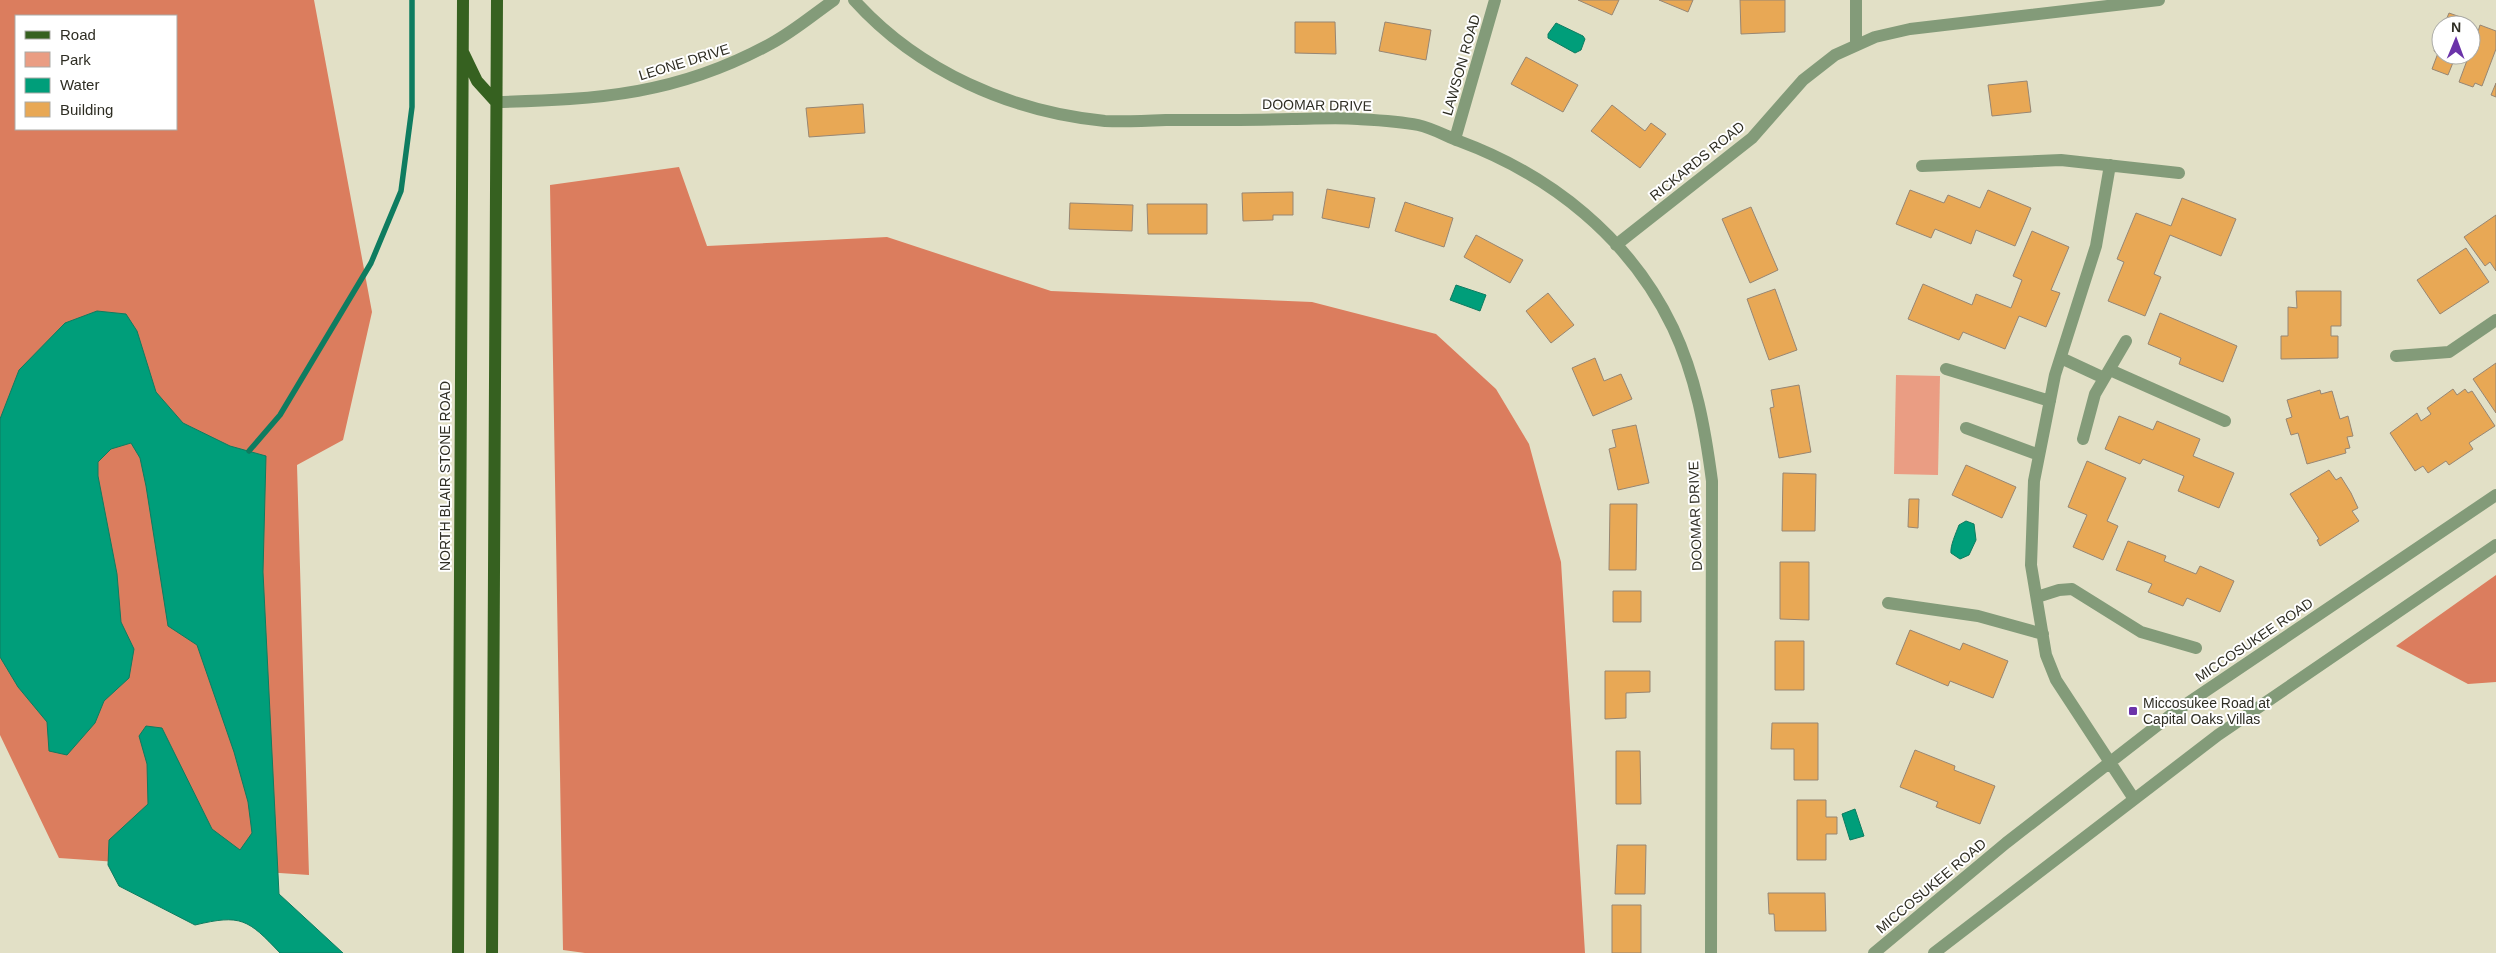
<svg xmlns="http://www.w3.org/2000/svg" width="2496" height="953" font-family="Arial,sans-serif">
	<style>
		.green { fill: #ea9d83 }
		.forest { fill: #db7d5e; fill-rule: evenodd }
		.water { fill: #009e7a; stroke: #0e7c60 }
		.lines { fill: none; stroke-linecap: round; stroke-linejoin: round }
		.stream { stroke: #0e7c60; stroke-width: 5.5 }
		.building { fill: #e8a855; stroke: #978673 }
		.minor { stroke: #839b79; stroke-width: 12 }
		.major { stroke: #366120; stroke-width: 12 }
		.poi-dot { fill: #6b33a9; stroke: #fff; stroke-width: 2 }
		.labels { text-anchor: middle; stroke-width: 4; stroke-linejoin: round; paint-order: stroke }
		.street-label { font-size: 14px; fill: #2e2d23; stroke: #fff }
		.poi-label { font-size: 14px; fill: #2e2d23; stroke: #fff; text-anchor: start }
	</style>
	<rect width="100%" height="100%" fill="#e2e0c6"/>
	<path class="green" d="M1896 375 1940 376 1938 475 1894 474Z"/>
	<path class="forest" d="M0 0H314L372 312 343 440 297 465 309 875 59 858 0 735ZM16 16H176V129H16Z
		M679 167 707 246 887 237 1051 291 1312 302 1436 334 1496 389 1529 444 1561 562 1585 953H585L563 950 550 185Z
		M2496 575V682L2468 684 2396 646Z"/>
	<path class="water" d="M1556 23 1583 36 1585 39 1581 50 1575 53 1548 38V34Z
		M1456 285 1486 295 1480 311 1450 300Z
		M97 311 126 314 137 331 156 392 183 423 230 446 266 456 263 572 279 894 343 953H280C248 919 241 914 195 925L119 886 108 865 109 840 148 804 147 764 139 736 146 726 162 728 212 829 240 850 252 833 248 802 234 752 197 645 168 626 146 486 140 458 131 443 111 449 98 462V476L117 574 121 622 134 649 129 678 104 701 95 723 67 755 49 751 47 722 18 687 0 657V419L19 370 65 323Z
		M1966 521 1974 524 1976 540 1969 555 1960 559 1951 553C1950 546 1956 533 1959 525Z
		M1855 809 1864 836 1850 840 1842 814Z"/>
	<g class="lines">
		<path class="stream" d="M249 451 280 415 371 263 401 191 412 107V0"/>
	</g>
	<path class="building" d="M1578 0H1619L1612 15Z
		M1659 0H1693L1688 12Z
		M1740 0H1785V32L1741 34Z
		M2449 13 2469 20 2467 25H2444Z
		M1295 22H1335L1336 54 1295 53Z
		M1385 22 1431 30 1426 60 1379 51Z
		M2480 25 2496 31V49L2482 86 2475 83 2473 87 2459 82 2469 55H2471Z
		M2441 33V55H2456L2448 75 2432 69 2438 53 2434 51Z
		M1526 57 1578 85 1563 112 1511 84Z
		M2027 81 2031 112 1992 116 1988 85Z
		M2496 83V97L2491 95Z
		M863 104 865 133 809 137 806 108Z
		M1612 105 1645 131 1651 123 1666 134 1640 168 1591 131Z
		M1327 189 1375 198 1369 228 1322 218Z
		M1910 190 1944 203 1948 195 1980 208 1988 190 2031 208 2015 246 1976 230 1971 244 1935 229 1931 238 1896 224Z
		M1293 192V215H1273V220L1243 221 1242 193Z
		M2182 198 2236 219 2221 256 2170 235 2154 274 2161 277 2145 316 2108 301 2124 262 2117 259 2136 213 2171 226Z
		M1405 202 1453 218 1444 247 1395 231Z
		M1070 203 1133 205 1132 231 1069 229Z
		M1147 204H1207V234H1148Z
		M1751 207 1778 270 1750 283 1722 219Z
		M2496 215V271L2490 262 2485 266 2464 237Z
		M2032 231 2069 247 2051 290 2060 293 2046 327 2019 316 2005 349 1963 332 1959 340 1908 319 1923 284 1972 305 1976 294 2011 308 2022 280 2013 276Z
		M1476 235 1523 260 1510 283 1464 257Z
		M2466 248 2489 282 2440 314 2417 280Z
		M1775 289 1797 350 1769 360 1747 299Z
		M2296 291H2341V326H2331V336H2338V358L2281 359V336H2288V307L2297 308Z
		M1548 293 1574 325 1551 343 1526 311Z
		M2160 313 2237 346 2223 382 2179 364 2181 358 2148 344Z
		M1595 358 1604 381 1621 374 1632 399 1593 416 1572 368Z
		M2496 363V413L2473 379Z
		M1799 385 1811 452 1779 458 1770 408 1774 407 1771 390Z
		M2453 389 2457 395 2465 389 2468 393 2472 391 2495 426 2469 443 2473 449 2449 465 2446 461 2428 473 2423 466 2415 471 2390 433 2417 413 2421 421 2431 414 2427 408Z
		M2320 390 2321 394 2332 391 2340 419 2348 416 2353 436 2347 437 2350 448 2345 449 2346 453 2307 464 2298 433 2291 435 2286 419 2292 417 2287 400Z
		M2119 416 2153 430 2157 421 2200 439 2193 456 2234 473 2219 508 2178 491 2184 476 2143 459 2140 464 2105 449Z
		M1636 425 1649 483 1618 490 1609 449 1616 447 1612 430Z
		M2087 461 2126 478 2107 521 2118 526 2103 560 2073 547 2087 515 2068 507Z
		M1966 465 2016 487 2002 518 1952 495Z
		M2329 470 2336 480 2341 477 2351 493 2358 508 2352 511 2359 521 2320 546 2317 540 2319 539 2290 494Z
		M1783 473 1816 474 1815 531H1782Z
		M1909 499H1919L1918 528 1908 527Z
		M1610 504H1637L1636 570H1609Z
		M2128 541 2166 556 2164 561 2196 574 2200 566 2234 581 2220 612 2187 598 2183 606 2148 592 2152 584 2116 570Z
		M1780 562H1809V620L1780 619Z
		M1613 591H1641V622H1613Z
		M1910 630 1960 650 1963 643 2008 661 1993 698 1950 681 1948 686 1896 664Z
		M1775 641H1804V690H1775Z
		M1605 671H1650V692L1626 693V718L1605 719Z
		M1772 723H1818V780H1794V749H1771Z
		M1915 750 1955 766 1954 770 1995 786 1980 824 1936 807 1938 802 1900 787Z
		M1616 751H1640L1641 804H1616Z
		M1797 800H1826V817H1837V834H1826V860H1797Z
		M1617 845H1646L1645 894H1615Z
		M1768 893H1825L1826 931H1775L1774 914H1769Z
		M1612 905H1641V953H1612Z"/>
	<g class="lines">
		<path class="minor" d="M854 0C918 71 1011 112 1105 121 1125 122 1146 121 1166 120 1208 120 1250 120 1292 119 1314 119 1336 117 1358 119 1377 120 1399 121 1418 125 1432 128 1446 136 1459 141 1551 175 1630 238 1673 328 1696 377 1705 428 1712 481L1711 953
			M1856 45V0
			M496 102C599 100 680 94 772 43 794 31 814 14 834 0
			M1455 139 1495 0
			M2110 165 2096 246 2055 375 2034 481 2031 565 2046 655 2056 680 2134 799
			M1922 166 2061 160 2179 173
			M1616 245 1752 138 1803 80 1835 55 1875 37 1910 29 2159 0
			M2396 356 2449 352 2496 320
			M2061 358 2104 378
			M1946 369 2050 401
			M2110 370 2225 421
			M1966 428 2039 455
			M2083 439 2095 394 2126 341
			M2037 597 2059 590 2072 589 2141 632 2196 648
			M1888 603 1978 616 2043 634
			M1874 953 2006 843 2176 711 2496 495
			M1934 953 2218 735 2496 545"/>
		<path class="major" d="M463 52 477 81 496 102
			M458 953 463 0
			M492 953 497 0"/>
	</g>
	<rect class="poi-dot" x="2128" y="706" width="10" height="10" rx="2.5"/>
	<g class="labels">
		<g class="street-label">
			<text transform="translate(684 62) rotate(-17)" y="5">LEONE DRIVE</text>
			<text transform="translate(1461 65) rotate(-74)" y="5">LAWSON ROAD</text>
			<text transform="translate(1317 105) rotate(1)" y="5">DOOMAR DRIVE</text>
			<text transform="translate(1697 161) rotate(-39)" y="5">RICKARDS ROAD</text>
			<text transform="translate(445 476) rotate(-90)" y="5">NORTH BLAIR STONE ROAD</text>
			<text transform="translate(1695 516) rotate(-92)" y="5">DOOMAR DRIVE</text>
			<text transform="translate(2254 640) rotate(-34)" y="5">MICCOSUKEE ROAD</text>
			<text transform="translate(1931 886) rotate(-40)" y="5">MICCOSUKEE ROAD</text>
		</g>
		<g class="poi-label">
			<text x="2143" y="708">Miccosukee Road at<tspan x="2143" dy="16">Capital Oaks Villas</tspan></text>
		</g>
	</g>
	<rect x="15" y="15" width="162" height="115" fill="#ffffff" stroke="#ababa7"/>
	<rect x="25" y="31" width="25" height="8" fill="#366120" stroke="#ababa7"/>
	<text x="60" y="40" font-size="15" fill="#2e2d23">Road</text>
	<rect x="25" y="52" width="25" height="15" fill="#ea9d83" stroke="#ababa7"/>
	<text x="60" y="65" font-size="15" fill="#2e2d23">Park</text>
	<rect x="25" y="78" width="25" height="15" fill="#009e7a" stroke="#ababa7"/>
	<text x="60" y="90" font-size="15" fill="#2e2d23">Water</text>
	<rect x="25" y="102" width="25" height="15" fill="#e8a855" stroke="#ababa7"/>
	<text x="60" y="115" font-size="15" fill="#2e2d23">Building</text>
	<g transform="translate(2456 40) rotate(1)"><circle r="24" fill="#ffffff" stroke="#ababa7"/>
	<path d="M0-4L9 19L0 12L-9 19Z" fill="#6b33a9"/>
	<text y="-8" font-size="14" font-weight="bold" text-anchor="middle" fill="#2e2d23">N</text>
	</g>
</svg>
